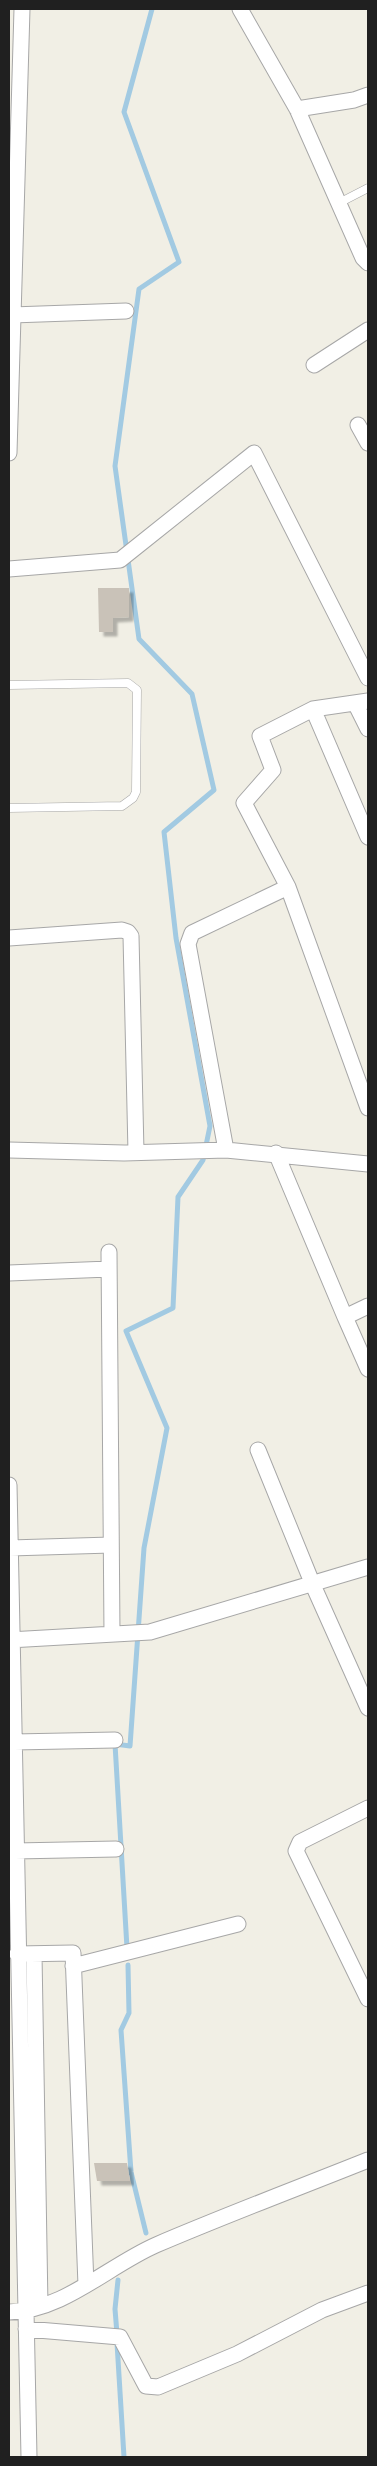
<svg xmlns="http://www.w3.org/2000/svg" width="377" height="2466" font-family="'Nunito Sans',sans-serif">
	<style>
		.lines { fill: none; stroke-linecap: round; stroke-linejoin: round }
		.stream { stroke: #a2cae2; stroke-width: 5 }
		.building { fill: #c9c2b8; filter: url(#shadow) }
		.lane-casing { stroke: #a7a7a7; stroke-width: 9 }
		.street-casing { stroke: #a7a7a7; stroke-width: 17 }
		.lane { stroke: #fff; stroke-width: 8 }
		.street { stroke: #fff; stroke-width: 15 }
	</style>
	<defs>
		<filter id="shadow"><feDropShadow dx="4.5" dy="4.5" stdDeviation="1" flood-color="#0004"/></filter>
	</defs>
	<rect width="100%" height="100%" fill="#f1efe5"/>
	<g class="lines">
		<path class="stream" d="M127 1948 115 1744 130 1746 144 1548 167 1428 126 1331 173 1308 178 1197 203 1160 210 1126 176 938 164 832 214 790 192 694 139 639 115 466 139 289 179 262 124 112 152 9
			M128 1965 129 2013 121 2030 131 2172 146 2233
			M117 2334 115 2309 118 2280
			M117 2343 124 2457"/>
	</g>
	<path class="building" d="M98 588H129V617L113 618V632H99Z
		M94 2163H127L130 2181H97Z"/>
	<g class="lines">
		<g class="lane-casing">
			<path id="lane" d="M339 203 368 188
				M9 685 128 683 137 690 136 792 133 798 122 806 9 808"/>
		</g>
		<g class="street-casing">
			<path id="street" d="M240 9 297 109 363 258 368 263
				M297 109 354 100 368 95
				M12 315 126 311
				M314 365 368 330
				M358 425 368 443
				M9 453 22 9
				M9 569 120 560 254 453 368 678
				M368 701 313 709 260 736 273 770 244 803 288 887 368 1108
				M355 703 368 729
				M313 709 368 837
				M9 938 122 930 128 932 131 936 136 1152
				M9 1150 124 1153 226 1150 368 1164
				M226 1150 188 944 192 933 288 887
				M276 1153 345 1317 368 1306
				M109 1252 112 1634
				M9 1273 109 1269
				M345 1317 368 1369
				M258 1450 313 1585 368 1708
				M9 1485 29 2457
				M10 1548 111 1545
				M9 1640 150 1632 368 1567
				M14 1742 115 1740
				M368 1808 300 1842 296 1851 368 1999
				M15 1851 116 1849
				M17 1954 73 1953 86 2285
				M34 1954 40 2306
				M73 1966 238 1924
				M9 2312C63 2311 108 2266 156 2245 226 2215 298 2188 368 2160
				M26 2329 120 2337 146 2386 158 2387 237 2354 322 2310 368 2293"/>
		</g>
		<use href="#lane" class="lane"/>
		<use href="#street" class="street"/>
	</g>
	<rect width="377" height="2466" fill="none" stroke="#202020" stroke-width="20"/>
</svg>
